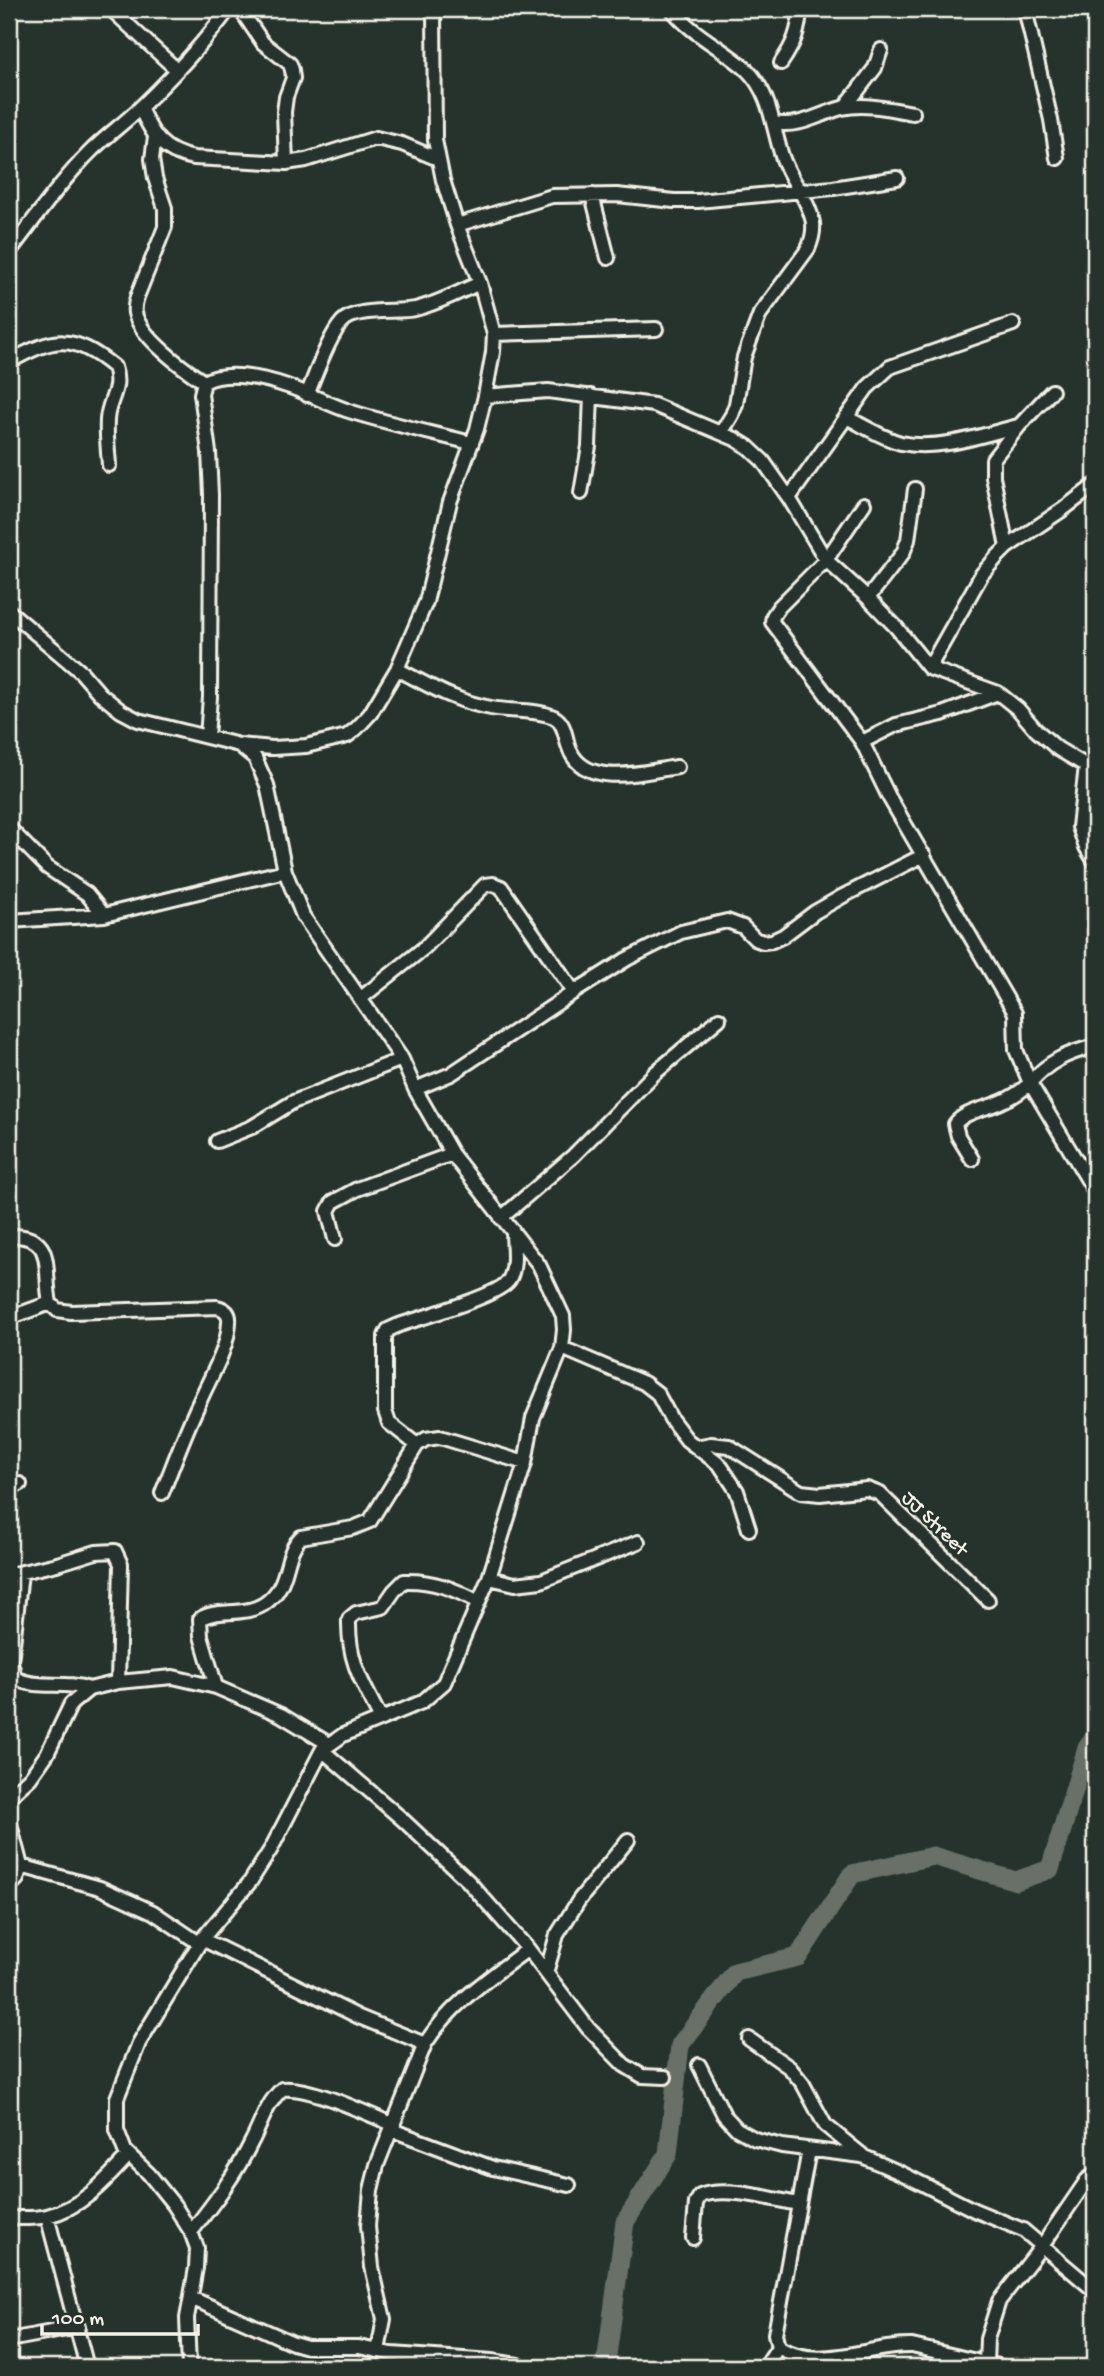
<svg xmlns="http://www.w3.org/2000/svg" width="1104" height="2376" font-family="'Gochi Hand',sans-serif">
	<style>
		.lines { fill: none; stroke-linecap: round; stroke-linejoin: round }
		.river { stroke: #676f68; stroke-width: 19 }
		.minor-casing { stroke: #f4f1e8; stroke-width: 18 }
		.minor { stroke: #26332d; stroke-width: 12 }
		.labels { text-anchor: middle; stroke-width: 5; stroke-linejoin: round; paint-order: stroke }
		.street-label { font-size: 21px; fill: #f4f1e8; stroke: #26332d }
	</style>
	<rect width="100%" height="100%" fill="#26332d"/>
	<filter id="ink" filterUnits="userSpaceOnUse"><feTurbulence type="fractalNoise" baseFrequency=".0143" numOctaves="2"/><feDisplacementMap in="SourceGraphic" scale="14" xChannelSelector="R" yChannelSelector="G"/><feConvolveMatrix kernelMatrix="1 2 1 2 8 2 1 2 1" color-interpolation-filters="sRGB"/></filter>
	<g filter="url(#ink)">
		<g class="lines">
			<path class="river" d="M602 2367 607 2356 625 2222 668 2154 680 2045 735 1972 798 1957 852 1874 933 1856 1016 1881 1050 1869 1087 1748 1095 1737"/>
			<g class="minor-casing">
				<path id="minor" d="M111 9 177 70
					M240 9 263 43 290 64 292 70 293 78 286 97 284 112 286 163
					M672 9C692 35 723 48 747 70 772 95 772 128 783 159 791 181 809 200 813 223 814 233 812 240 808 249L760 314 744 357 736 404 732 415 721 433
					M1025 9 1051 120 1057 158
					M781 63C794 44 799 31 800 9
					M845 107 875 68 881 50
					M140 108C153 136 162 152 194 158L286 163 306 160 376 138 402 144 438 159
					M774 123C800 128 818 114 842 108 865 103 890 109 913 113
					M155 137 152 159 155 178 165 208V227L137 297C135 303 134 307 135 313 140 337 184 369 204 382
					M592 195 608 258
					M457 225 552 196 617 195 674 201H698L833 188 897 178
					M9 252C35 219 60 182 90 152 107 135 126 122 143 105 174 75 203 44 229 9
					M494 334 656 329
					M9 362C54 337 72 333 114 367 122 390 108 399 107 420 106 435 108 450 109 465
					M307 395C315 376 329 336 342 322 355 307 395 313 415 309 437 304 459 292 480 283
					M485 396 548 391 654 405 735 439 748 447 763 461 789 498 826 560 868 598 896 627 929 668 998 693 1018 709 1036 730 1058 749 1095 771
					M846 417C864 426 882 438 901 443 939 451 982 435 1018 426
					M581 493 589 446 591 396
					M789 498 867 388 890 367 1013 324
					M864 504 826 560 779 607 773 616 772 622 862 742 889 797 1015 1013 1016 1050 1030 1083C1021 1092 1013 1097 1001 1102 986 1109 965 1111 955 1124L958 1136 972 1159
					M1007 547 993 477V459L1019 426 1052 391
					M868 598 903 553 908 540 915 489
					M9 611 81 672 100 694 121 711 138 720 239 745 255 758 267 785 285 871 303 916 402 1059 415 1089 452 1154 539 1265 563 1316 564 1330 562 1348 533 1418 525 1463 489 1578 444 1683 422 1702 343 1735 322 1750 271 1849 250 1882 202 1939 139 2043 117 2098V2130L125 2151 149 2174 174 2205 191 2232 197 2248 196 2268 187 2318 189 2367
					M929 668 982 574 997 557 1007 547 1062 510 1095 485
					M397 669C428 685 456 702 491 708 511 712 535 709 554 717 564 722 565 735 568 745 581 790 643 772 677 767
					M207 737 210 697 211 495 209 452 201 394 204 382C226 370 264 378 287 386 309 393 329 405 352 412 391 424 431 433 471 443
					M862 742 896 725 942 714 998 693
					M239 745 273 748 306 746 347 736 357 728 370 714 397 669 426 602 450 502 477 429 485 396 493 352 494 334 480 283 457 225 443 180 435 140 434 9
					M1086 766 1079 827 1086 847 1095 862
					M9 828 47 867 87 894 104 915
					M9 921 104 915 285 871
					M360 999 424 948 485 885 493 884 501 887 574 992
					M1095 1046C1068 1053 1048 1061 1030 1083L1095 1192
					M415 1089 451 1074 574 992 627 959 681 932 727 921 743 927 755 939 763 942 772 941 783 936 815 912 843 896 924 855
					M217 1141 252 1127 293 1102 402 1059
					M501 1218 573 1156 655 1073 719 1019
					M9 1236C57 1234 43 1270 50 1303L57 1310 71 1312 217 1307C225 1309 230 1313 229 1322 228 1350 210 1377 199 1403 185 1432 174 1463 162 1493
					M335 1239 328 1211 333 1202 357 1189 452 1154
					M9 1318 50 1303
					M562 1348 644 1383 657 1393 671 1419 687 1440 720 1465 737 1491 749 1529
					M417 1445 389 1423 385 1411V1336L388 1330 399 1325C420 1318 501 1295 509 1280 517 1266 513 1247 513 1231
					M696 1447 711 1444 729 1446 801 1492 820 1494 867 1489 880 1494 988 1600
					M9 1486 20 1484
					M21 1573 11 1662 15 1678C38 1690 64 1680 89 1689
					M9 1575 57 1564 96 1552 115 1551 121 1564 118 1682
					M489 1578 515 1584 541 1581 638 1542
					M216 1687 201 1636 200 1619C216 1608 244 1617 264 1604 292 1585 282 1556 301 1537L353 1528 370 1521 417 1445 426 1439 440 1437 525 1463
					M381 1719C362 1682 348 1662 349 1619L356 1613 383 1607 394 1591 404 1581C433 1580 454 1589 479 1602
					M322 1750 402 1819 468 1881 528 1949 588 2028 624 2065 642 2076 665 2077
					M9 1797 30 1778 47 1754 71 1704 89 1689 118 1682 173 1677 216 1687 281 1715 329 1744
					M9 1820 21 1866 17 1879 9 1887
					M21 1866 100 1888 153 1912 199 1943
					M202 1939 359 2017 425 2044
					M546 1973 557 1935 579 1900 628 1840
					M749 2039 790 2068 803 2084 825 2125 862 2155
					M699 2065 724 2115 737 2129 755 2139 782 2146 862 2156 903 2174 974 2210 1023 2230 1095 2291
					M392 2130 493 2168 569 2185
					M809 2150 775 2334 778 2347C819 2372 868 2345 912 2346L1002 2367
					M47 2216 87 2367
					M9 2218C21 2218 35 2219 47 2216 82 2208 106 2180 129 2155
					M191 2232C214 2203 236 2174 252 2141 262 2122 266 2104 282 2089 310 2086 366 2113 394 2125
					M693 2238 696 2203 700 2196C725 2186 772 2199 798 2204
					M191 2298 293 2343 307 2347H359L392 2354 492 2361 518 2365
					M9 2340 78 2327
					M378 2351 384 2319 372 2267 368 2226 371 2190 377 2165 425 2044C450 2004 491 1977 528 1949
					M986 2364 987 2339 999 2301 1042 2246 1087 2180 1095 2174
					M765 2367 778 2347"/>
			</g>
			<use href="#minor" class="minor"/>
		</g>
	</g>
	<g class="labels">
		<g class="street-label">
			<text transform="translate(936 1522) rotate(44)" y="7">JJ Street</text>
		</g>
	</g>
	<rect width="1104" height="2376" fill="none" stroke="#26332d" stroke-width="35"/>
	<rect x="18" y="18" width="1069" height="2341" fill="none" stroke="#f4f1e8" stroke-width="2.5" filter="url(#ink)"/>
	<path d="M42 2324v10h156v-10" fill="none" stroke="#f4f1e8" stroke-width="3.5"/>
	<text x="52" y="2324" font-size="21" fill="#f4f1e8" stroke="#26332d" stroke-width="5" paint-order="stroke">100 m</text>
</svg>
